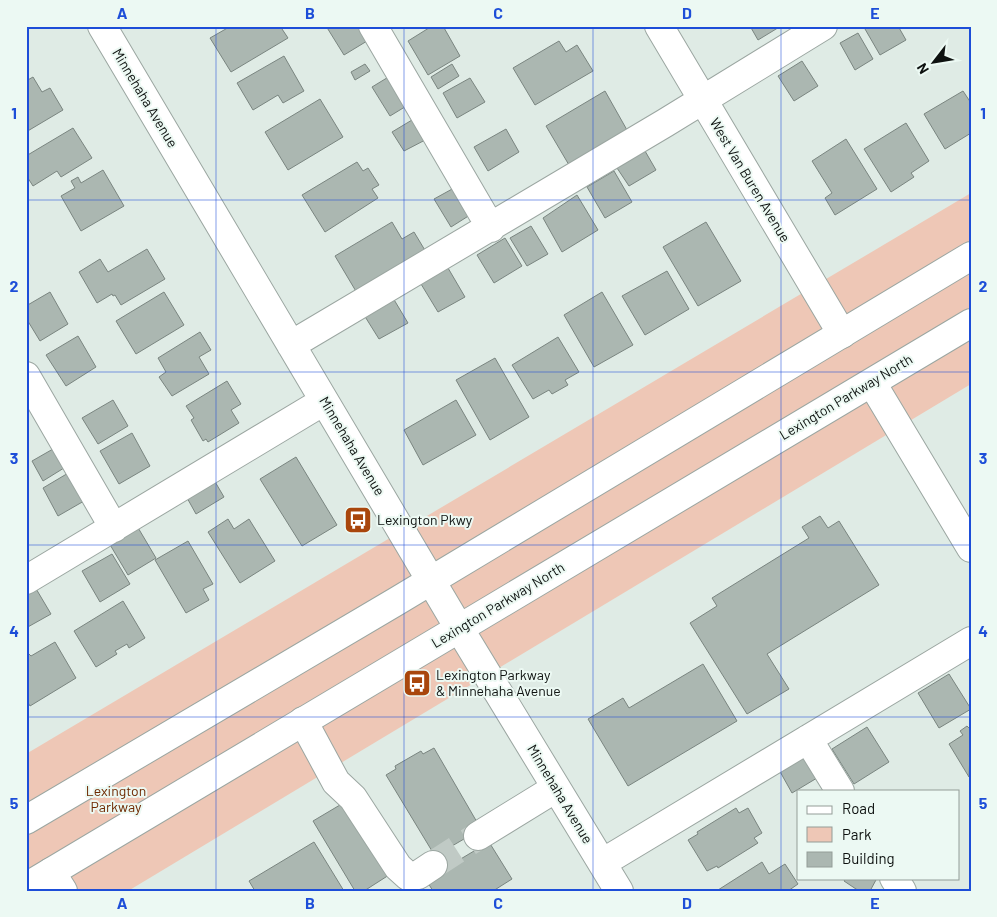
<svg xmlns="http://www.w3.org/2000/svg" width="997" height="917" font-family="Barlow,sans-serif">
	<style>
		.green { fill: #eec7b6 }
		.building { fill: #abb7b1; stroke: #7a8580 }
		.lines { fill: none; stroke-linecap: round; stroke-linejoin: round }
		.minor-tunnel { stroke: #c0cac5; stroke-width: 28; stroke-dasharray: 28 14; stroke-linecap: butt }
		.minor-casing { stroke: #9ba6a1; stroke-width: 30 }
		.major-casing { stroke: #9ba6a1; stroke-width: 30 }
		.minor { stroke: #fff; stroke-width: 28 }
		.major { stroke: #fff; stroke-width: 28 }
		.grid { fill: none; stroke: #1d4ed8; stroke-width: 1; stroke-opacity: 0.55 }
		.labels { text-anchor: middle; stroke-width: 4; stroke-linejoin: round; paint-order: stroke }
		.street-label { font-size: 14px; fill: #0e1210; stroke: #ecf9f3 }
		.poi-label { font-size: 14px; fill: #0e1210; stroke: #ecf9f3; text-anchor: start }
		.park-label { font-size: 14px; fill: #6e2901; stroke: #ecf9f3 }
		.neatline { fill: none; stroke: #1d4ed8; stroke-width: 2 }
		.grid-label { font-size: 16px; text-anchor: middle; font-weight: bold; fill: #1d4ed8 }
	</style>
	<rect width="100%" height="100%" fill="#dfebe5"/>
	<path class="green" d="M971 193V384L128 891H26V754Z"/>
	<path class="building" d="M231 26H280L288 38 231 72 210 38Z
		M326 26H366L372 38 344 55Z
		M432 26H443L460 56 428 75 408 41Z
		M750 26H781L758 40Z
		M869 26H898L906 40 880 55 865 29Z
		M858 33 873 59 855 70 840 43Z
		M559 41 566 52 577 45 593 71 535 105 513 68Z
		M284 56 304 91 283 103 278 95 253 110 237 83Z
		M802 61 818 86 794 101 778 76Z
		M365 64 370 71 355 80 351 72Z
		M452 64 459 76 438 89 431 77Z
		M395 73 413 102 390 116 372 87Z
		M33 77 42 92 50 88 63 110 26 132V81Z
		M470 78 485 102 457 118 443 93Z
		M605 91 627 130 569 165 546 126Z
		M963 91 971 103V133L945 149 924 114Z
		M320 99 343 137 288 170 265 132Z
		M417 117 429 138 404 151 392 132Z
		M906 123 929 161 911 173 914 177 891 192 864 149Z
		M73 128 92 158 61 177 57 171 33 186 26 175V156Z
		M506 129 519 152 488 171 474 147Z
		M846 139 877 189 835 215 825 198 832 193 812 161Z
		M645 151 656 170 629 186 617 168Z
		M357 162 363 171 368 168 379 185 372 189 378 198 325 232 302 195Z
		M103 170 124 206 81 231 61 196 75 188 71 181 78 177 81 183Z
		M614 171 632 202 605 218 587 187Z
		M454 188 470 215 451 227 434 199Z
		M577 195 598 230 562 252 543 218Z
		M392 222 402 239 414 232 426 252 357 293 335 256Z
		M706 222 741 281 698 306 663 247Z
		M531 226 548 254 527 266 510 238Z
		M505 238 522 266 494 283 477 255Z
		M147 249 165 279 121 305 115 295 113 296 112 294 97 303 79 272 100 259 108 272Z
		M448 268 465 297 438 312 421 284Z
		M667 271 689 309 645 335 622 296Z
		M50 292 68 324 40 341 26 318V306Z
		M164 292 184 325 136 354 116 321Z
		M602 292 633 345 594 367 564 315Z
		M393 298 408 323 379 339 364 315Z
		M200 332 211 350 199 357 209 374 172 396 159 377 166 372 158 358Z
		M78 336 96 367 66 386 46 355Z
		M558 337 579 372 565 380 568 385 552 394 549 390 533 399 512 365Z
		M495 358 529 417 490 440 456 380Z
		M227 381 241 404 231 410 239 423 208 442 206 439 203 441 191 420 194 418 186 406Z
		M113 400 128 426 98 444 82 418Z
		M456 400 476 435 423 465 404 430Z
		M132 433 150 466 119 484 100 451Z
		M60 445 72 463 43 481 32 461Z
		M296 457 337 525 302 546 260 479Z
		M75 469 91 497 58 516 43 488Z
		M214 480 224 497 196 514 186 496Z
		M820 516 828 528 839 521 879 585 767 654 789 689 747 714 690 623 717 606 712 598 809 538 802 527Z
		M228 519 234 529 249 519 275 561 240 583 208 532Z
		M137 526 156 558 128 575 109 543Z
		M188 541 213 584 203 589 209 600 186 613 155 560Z
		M112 554 130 584 100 602 82 571Z
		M35 587 51 614 26 628V592Z
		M123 601 145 638 129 648 127 644 115 651 117 654 96 667 74 631Z
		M55 642 76 678 30 706 26 699V655L29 654 31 656Z
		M703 664 737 721 628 786 588 719 623 698 629 708Z
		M949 674 971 709 939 728 918 693Z
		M967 726 971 730 969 777 949 744 963 735 960 731Z
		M867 727 889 762 854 784 832 749Z
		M434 748 481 829 435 856 386 775 396 769 395 766 421 751 423 754Z
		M803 754 817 778 792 793 778 768Z
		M345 802 389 875 364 891H355L313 821Z
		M736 808 739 813 748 808 762 833 754 838 758 843 718 868 717 866 707 871 688 840 698 834 697 832Z
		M314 842 344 891H255L249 881Z
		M489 842 512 879 493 891H433L428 883 434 875Z
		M762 862 769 874 785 864 798 884 788 891H719L718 890Z
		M846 878H877L870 891H859L844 881Z"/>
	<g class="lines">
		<path class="minor-tunnel" d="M433 865 478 836"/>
		<g class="minor-casing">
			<path id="minor" d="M102 26 459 628 619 891
				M373 26 491 228
				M659 26 842 334
				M291 345 665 123 823 26
				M26 376 114 528
				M872 383 971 548
				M26 580 324 401
				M303 721 336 782 353 798 398 867 408 876 418 875 433 865
				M808 739 840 791
				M478 836 556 788
				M602 863 971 641
				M51 872 63 891
				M894 878 902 891"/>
		</g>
		<g class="major-casing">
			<path id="major" d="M26 820 397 601 971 256
				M26 887 971 323"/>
		</g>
		<use href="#minor" class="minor"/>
		<use href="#major" class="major"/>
	</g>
	<path class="grid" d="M216 26V891M404 26V891M593 26V891M781 26V891M26 200H971M26 372H971M26 545H971M26 717H971"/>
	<defs>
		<g id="bus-square" transform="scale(1.4375)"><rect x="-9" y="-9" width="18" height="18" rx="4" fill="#a9460c" stroke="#ecf9f3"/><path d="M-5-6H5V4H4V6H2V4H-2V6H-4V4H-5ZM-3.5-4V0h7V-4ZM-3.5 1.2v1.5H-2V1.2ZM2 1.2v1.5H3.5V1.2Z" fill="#fff"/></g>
	</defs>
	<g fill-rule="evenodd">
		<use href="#bus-square" x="358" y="520"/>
		<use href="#bus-square" x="417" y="683"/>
	</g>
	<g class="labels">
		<g class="street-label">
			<text transform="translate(145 98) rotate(59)" y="5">Minnehaha Avenue</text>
			<text transform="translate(750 180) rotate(59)" y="5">West Van Buren Avenue</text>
			<text transform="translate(846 397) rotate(-31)" y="5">Lexington Parkway North</text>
			<text transform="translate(352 446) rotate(59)" y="5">Minnehaha Avenue</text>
			<text transform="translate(498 605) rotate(-31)" y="5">Lexington Parkway North</text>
			<text transform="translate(560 794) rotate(59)" y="5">Minnehaha Avenue</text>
		</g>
		<g class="poi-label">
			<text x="377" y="525">Lexington Pkwy</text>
			<text x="436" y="680">Lexington Parkway<tspan x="436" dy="16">&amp; Minnehaha Avenue</tspan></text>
		</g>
		<g class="park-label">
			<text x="116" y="796">Lexington<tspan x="116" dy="16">Parkway</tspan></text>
		</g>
	</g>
	<rect width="997" height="917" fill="none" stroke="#ecf9f3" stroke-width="55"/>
	<rect x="797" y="790" width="162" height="90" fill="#ecf9f3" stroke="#939d98"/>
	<rect x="807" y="806" width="25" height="8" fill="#ffffff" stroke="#939d98"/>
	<text x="842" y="814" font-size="15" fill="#0e1210">Road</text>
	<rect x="807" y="827" width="25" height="15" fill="#eec7b6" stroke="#939d98"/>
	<text x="842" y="840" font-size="15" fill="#0e1210">Park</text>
	<rect x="807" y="852" width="25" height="15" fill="#abb7b1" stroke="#939d98"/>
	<text x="842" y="864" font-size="15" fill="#0e1210">Building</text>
	<g transform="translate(934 62) rotate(239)" stroke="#ecf9f3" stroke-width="4" paint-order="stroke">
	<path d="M0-4L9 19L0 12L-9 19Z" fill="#0e1210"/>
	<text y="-8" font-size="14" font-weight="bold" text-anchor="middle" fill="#0e1210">N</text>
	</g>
	<rect x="28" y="28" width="942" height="862" class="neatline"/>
	<g class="grid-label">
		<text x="122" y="19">A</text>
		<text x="310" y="19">B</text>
		<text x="498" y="19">C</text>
		<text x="687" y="19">D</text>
		<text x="875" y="19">E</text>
		<text x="14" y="119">1</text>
		<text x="983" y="119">1</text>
		<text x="14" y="292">2</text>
		<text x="983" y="292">2</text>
		<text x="14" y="464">3</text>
		<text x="983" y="464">3</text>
		<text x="14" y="637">4</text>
		<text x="983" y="637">4</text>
		<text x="14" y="809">5</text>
		<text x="983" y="809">5</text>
		<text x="122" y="909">A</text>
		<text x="310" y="909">B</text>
		<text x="498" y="909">C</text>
		<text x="687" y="909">D</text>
		<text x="875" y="909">E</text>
	</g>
</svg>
